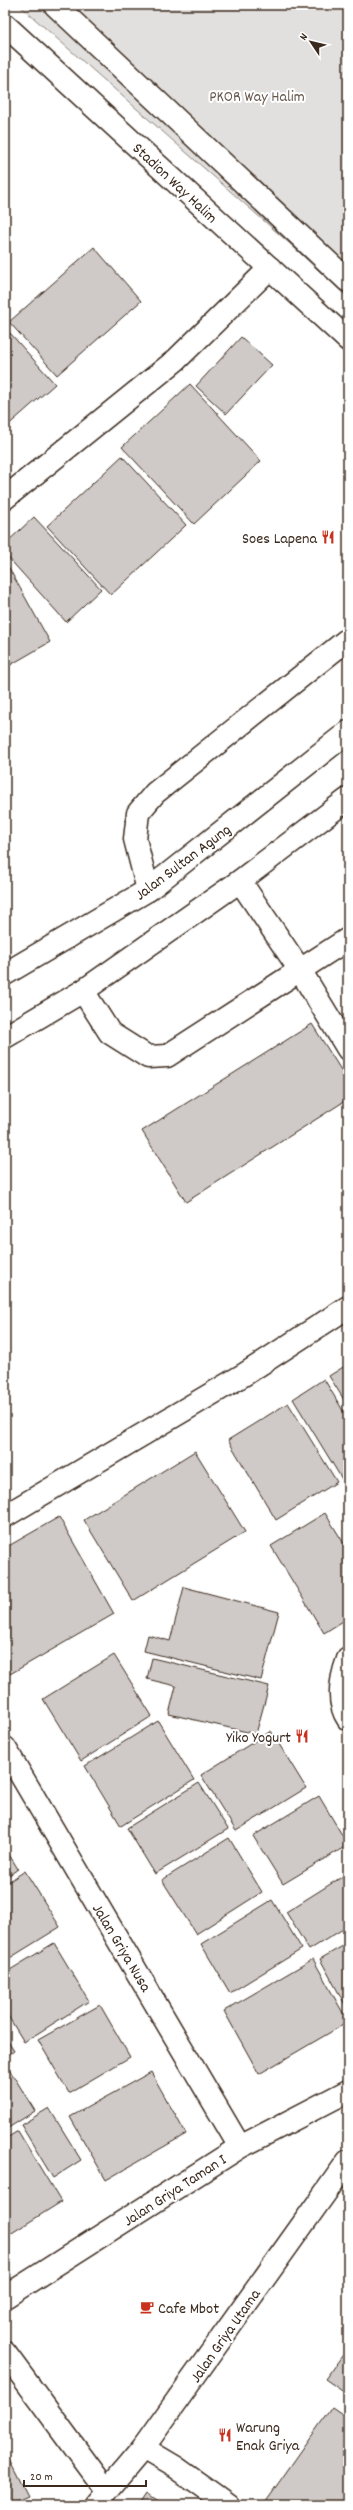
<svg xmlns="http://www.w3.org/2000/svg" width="353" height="2510" font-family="Dekko,sans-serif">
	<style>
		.green { fill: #e2e0de; stroke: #8e857e }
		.building { fill: #cfcac7; stroke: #3b2a1e }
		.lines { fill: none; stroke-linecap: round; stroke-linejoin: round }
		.service-casing { stroke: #3b2a1e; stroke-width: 25 }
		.minor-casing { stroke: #3b2a1e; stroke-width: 25 }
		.tertiary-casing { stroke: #3b2a1e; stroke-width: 25 }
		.primary-casing { stroke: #3b2a1e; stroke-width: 25 }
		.service { stroke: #fff; stroke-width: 22 }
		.minor { stroke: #fff; stroke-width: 22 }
		.tertiary { stroke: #fff; stroke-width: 22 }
		.primary { stroke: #fff; stroke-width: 22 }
		.labels { text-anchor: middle; stroke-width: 4; stroke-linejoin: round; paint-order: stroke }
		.park-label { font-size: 16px; fill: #65584e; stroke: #fff }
		.street-label { font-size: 16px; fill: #3b2a1e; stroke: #fff }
		.poi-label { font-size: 16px; fill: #3b2a1e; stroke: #fff; text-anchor: end }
	</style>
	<rect width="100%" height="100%" fill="#fff"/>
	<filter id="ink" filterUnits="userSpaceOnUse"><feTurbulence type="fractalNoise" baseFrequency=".025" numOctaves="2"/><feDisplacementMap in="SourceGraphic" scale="8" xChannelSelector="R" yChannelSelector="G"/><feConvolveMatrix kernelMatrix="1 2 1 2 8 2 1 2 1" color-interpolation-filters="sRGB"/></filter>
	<g filter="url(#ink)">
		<path class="green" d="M19 5H348V298L289 243Z"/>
		<path class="building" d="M94 247 141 301 57 375 9 322Z
			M10 333 55 384 5 428V337Z
			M241 337 272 365 226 414 196 386Z
			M190 384 261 461 194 524 122 447Z
			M122 456 186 525 111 595 47 526Z
			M34 517 101 589 66 622 5 554V544Z
			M5 561 50 642 5 668Z
			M312 1024 348 1081V1099L186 1202 142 1131Z
			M348 1364V1406L329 1376Z
			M324 1379 348 1419V1483L345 1484 293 1399Z
			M288 1403 337 1482 276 1520 228 1440Z
			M195 1451 245 1532 133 1601 84 1520Z
			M325 1513 348 1550V1618L324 1633 271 1546Z
			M59 1517 114 1614 10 1674 5 1665V1548Z
			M184 1587 279 1612 261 1680 144 1651 148 1635 170 1641Z
			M114 1655 152 1716 81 1761 43 1699Z
			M152 1658 269 1686 256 1734 169 1714 176 1686 147 1679Z
			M158 1721 194 1780 121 1826 85 1766Z
			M271 1731 306 1788 236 1831 201 1775Z
			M199 1783 228 1829 155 1874 127 1828Z
			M319 1796 348 1845 283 1884 253 1836Z
			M229 1838 262 1892 196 1934 162 1880Z
			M5 1848 18 1869 5 1878Z
			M25 1871 60 1927 5 1961V1884Z
			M348 1873V1926L309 1950 286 1912Z
			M272 1900 302 1949 230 1993 201 1944Z
			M54 1943 89 2001 24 2042 5 2011V1973Z
			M348 1943V2010L320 1959Z
			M313 1959 348 2022 259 2074 224 2011Z
			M100 2005 130 2057 69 2093 38 2040Z
			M5 2037 14 2051 5 2057Z
			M6 2064 35 2111 5 2130V2065Z
			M151 2072 186 2134 106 2180 70 2117Z
			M49 2108 81 2160 53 2178 21 2125Z
			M18 2131 61 2202 7 2236 5 2232V2139Z
			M348 2348V2395L325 2379Z
			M332 2407 348 2418V2505H263Z
			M5 2451 28 2496 7 2505H5Z
			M147 2493 164 2505H139Z"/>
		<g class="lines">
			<g class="service-casing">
				<path id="service" d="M240 881 300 970 348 1049
					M148 890 135 839 138 813 155 793 348 639
					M83 991 110 1033 148 1057 167 1056 348 939"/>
			</g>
			<g class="minor-casing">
				<path id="minor" d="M5 498 176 360 270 268
					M5 1516 245 1374 348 1307
					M348 1659C341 1678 336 1701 348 1719
					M5 1748 240 2147
					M5 2297 240 2147 348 2091
					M5 2353 107 2491
					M143 2448 175 2467 228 2505"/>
			</g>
			<g class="tertiary-casing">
				<path id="tertiary" d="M55 5 348 281
					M5 25 348 340
					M95 2505 143 2448 348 2161"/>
			</g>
			<g class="primary-casing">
				<path id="primary" d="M5 974 148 890 348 732
					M5 1037 83 991 240 881 348 799"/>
			</g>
			<use href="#service" class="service"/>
			<use href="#minor" class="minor"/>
			<use href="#tertiary" class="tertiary"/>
			<use href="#primary" class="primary"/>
		</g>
	</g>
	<defs>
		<g id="restaurant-bare" transform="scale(1.08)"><path d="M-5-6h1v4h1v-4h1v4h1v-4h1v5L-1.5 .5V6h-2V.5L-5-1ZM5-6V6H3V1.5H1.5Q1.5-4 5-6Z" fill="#c8321e" stroke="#fff" stroke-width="2.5" paint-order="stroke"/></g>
		<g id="cafe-bare" transform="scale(1.08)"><path d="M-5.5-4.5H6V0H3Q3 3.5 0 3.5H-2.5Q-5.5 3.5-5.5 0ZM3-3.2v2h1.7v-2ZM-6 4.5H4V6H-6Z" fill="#c8321e" stroke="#fff" stroke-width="2.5" paint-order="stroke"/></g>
	</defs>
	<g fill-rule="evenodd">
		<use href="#restaurant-bare" x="328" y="537"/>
		<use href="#restaurant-bare" x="302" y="1736"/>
		<use href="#cafe-bare" x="147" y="2307"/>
		<use href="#restaurant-bare" x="225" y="2435"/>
	</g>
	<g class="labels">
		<g class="park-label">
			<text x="257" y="101">PKOR Way Halim</text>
		</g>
		<g class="street-label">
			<text transform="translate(176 182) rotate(43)" y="6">Stadion Way Halim</text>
			<text transform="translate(182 861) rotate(-37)" y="6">Jalan Sultan Agung</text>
			<text transform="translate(123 1947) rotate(59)" y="6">Jalan Griya Nusa</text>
			<text transform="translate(174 2189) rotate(-33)" y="6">Jalan Griya Taman I</text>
			<text transform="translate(224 2335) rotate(-55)" y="6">Jalan Griya Utama</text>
		</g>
		<g class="poi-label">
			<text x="317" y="543">Soes Lapena</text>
			<text x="291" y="1742">Yiko Yogurt</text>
			<text x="158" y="2313" text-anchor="start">Cafe Mbot</text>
			<text x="236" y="2432" text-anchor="start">Warung<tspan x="236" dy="18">Enak Griya</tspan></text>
		</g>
	</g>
	<rect width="353" height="2510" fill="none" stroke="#fff" stroke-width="20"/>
	<rect x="10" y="10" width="333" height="2490" fill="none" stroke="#3b2a1e" stroke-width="1.5" filter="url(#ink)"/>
	<g transform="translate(311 42) rotate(305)" stroke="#ffffff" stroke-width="3" paint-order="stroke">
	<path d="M0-3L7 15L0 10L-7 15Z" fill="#3b2a1e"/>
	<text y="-6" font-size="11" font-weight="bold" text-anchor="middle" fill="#3b2a1e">N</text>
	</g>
	<path d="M24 2480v6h122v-6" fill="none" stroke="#3b2a1e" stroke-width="2"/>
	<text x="30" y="2480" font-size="12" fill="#3b2a1e" stroke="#ffffff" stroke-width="3" paint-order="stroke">20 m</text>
</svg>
